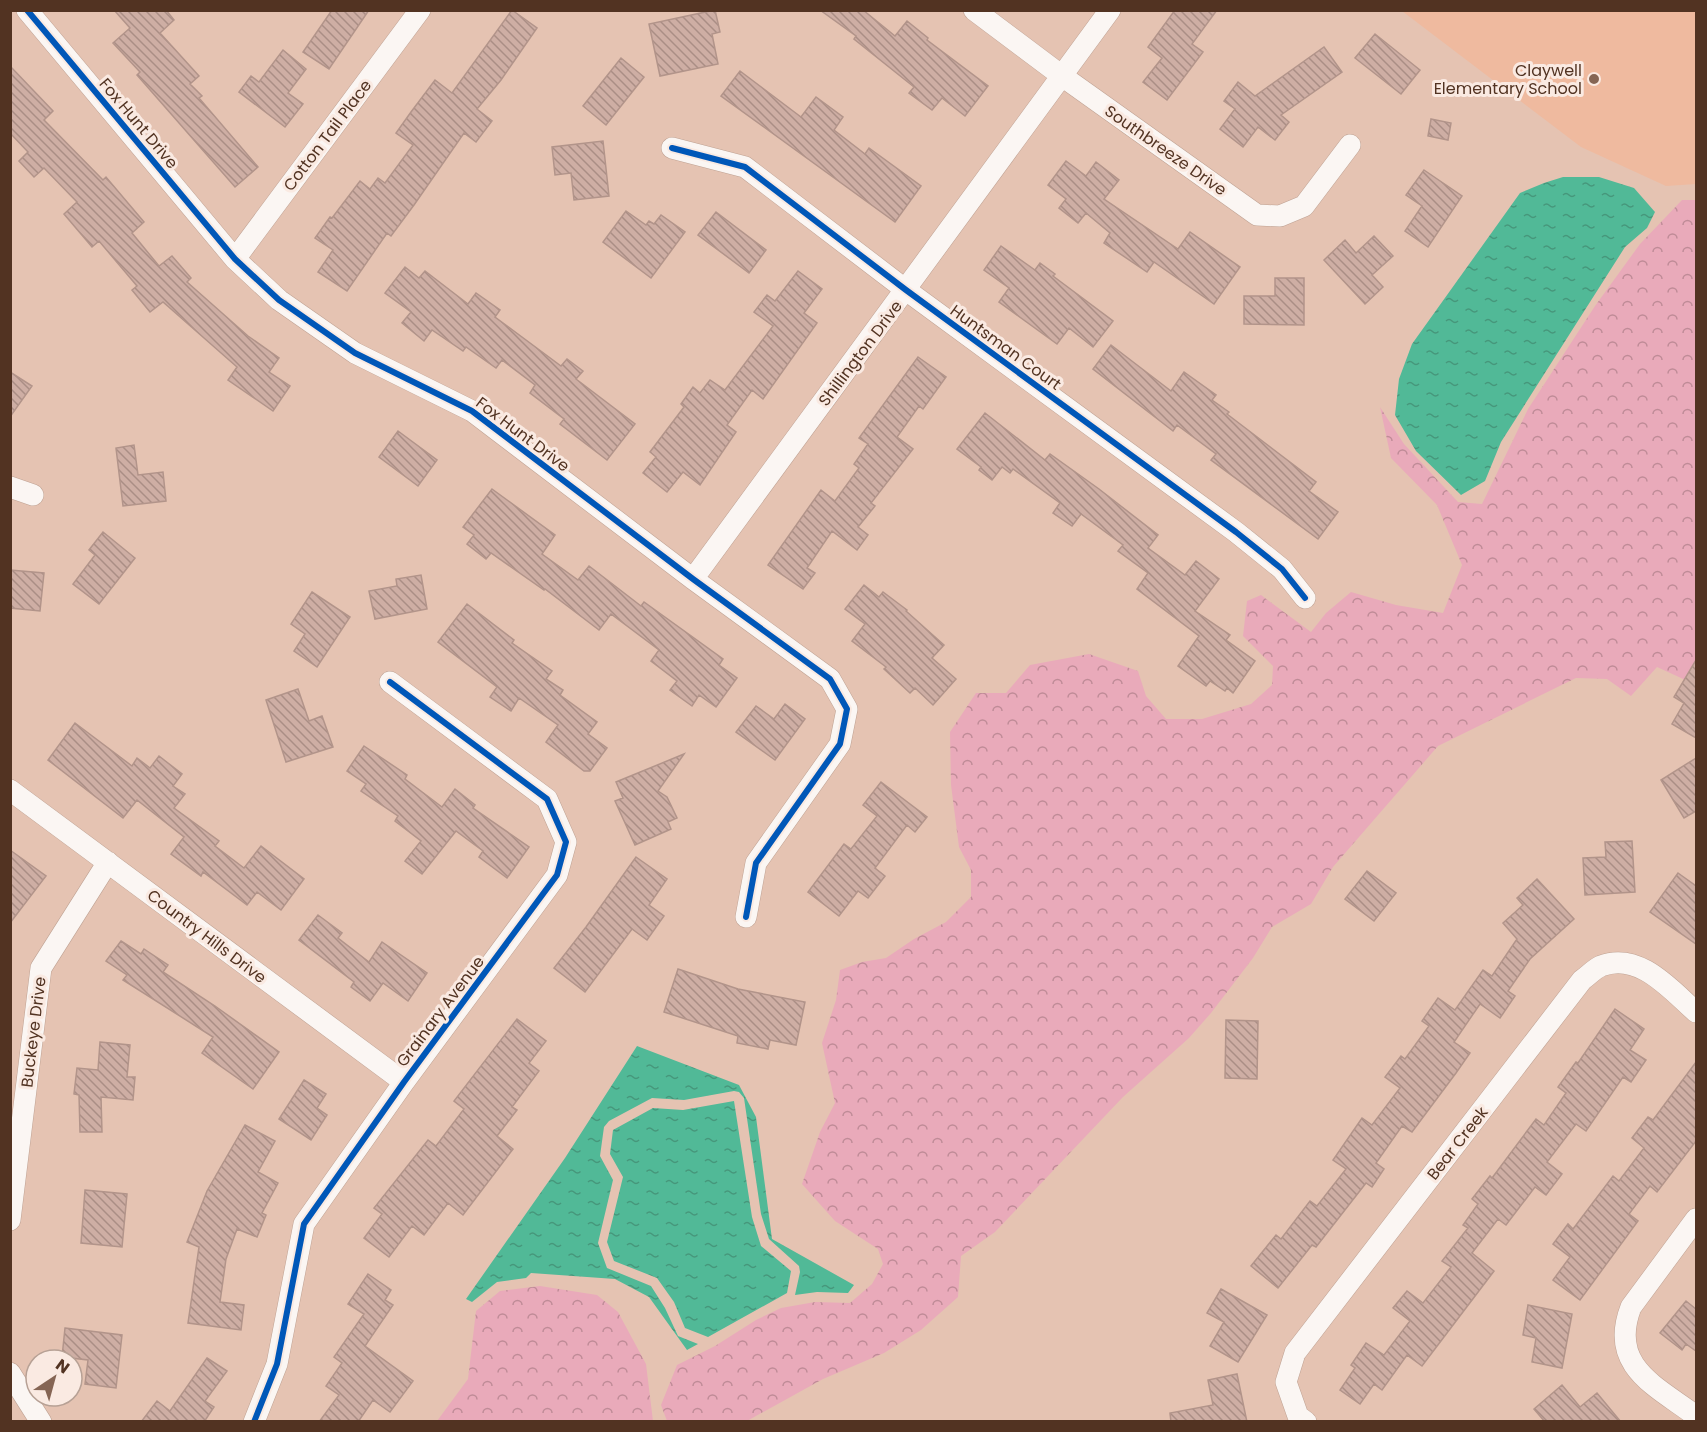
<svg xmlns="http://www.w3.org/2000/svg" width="1707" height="1432" font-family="Poppins,sans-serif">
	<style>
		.built { fill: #efba9f }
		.forest { fill: url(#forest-crowns) }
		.water { fill: url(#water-ripples) }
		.building { fill: url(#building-back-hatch); stroke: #b2948a; stroke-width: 1.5 }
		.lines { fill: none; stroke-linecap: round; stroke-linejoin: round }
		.minor-casing { stroke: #bfa293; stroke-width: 22 }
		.minor { stroke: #fbf6f3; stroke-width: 21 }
		.cycleway-casing { stroke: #faeae2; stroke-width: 10 }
		.cycleway { stroke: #0057b8; stroke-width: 6 }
		.poi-dot { fill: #856554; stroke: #faeae2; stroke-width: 2 }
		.labels { text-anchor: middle; stroke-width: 6; stroke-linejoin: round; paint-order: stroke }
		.poi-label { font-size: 16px; fill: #523322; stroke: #faeae2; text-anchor: end }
		.street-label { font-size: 16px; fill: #523322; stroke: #faeae2 }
	</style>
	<defs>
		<pattern id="forest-crowns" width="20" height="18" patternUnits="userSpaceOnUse" patternTransform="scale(1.5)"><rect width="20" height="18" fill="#e9aaba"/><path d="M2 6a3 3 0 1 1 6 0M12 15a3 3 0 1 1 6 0" fill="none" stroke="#bf8b97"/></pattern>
		<pattern id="water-ripples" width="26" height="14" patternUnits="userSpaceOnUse" patternTransform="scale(1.5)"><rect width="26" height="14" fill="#51b997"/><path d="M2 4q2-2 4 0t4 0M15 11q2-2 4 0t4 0" fill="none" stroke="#46977b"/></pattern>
		<pattern id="building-back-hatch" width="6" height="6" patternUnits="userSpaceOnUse" patternTransform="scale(1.5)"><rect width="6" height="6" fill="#ceaea4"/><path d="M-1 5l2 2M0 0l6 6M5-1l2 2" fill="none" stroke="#aa8e85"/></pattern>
	</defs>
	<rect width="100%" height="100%" fill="#e5c3b2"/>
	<path class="built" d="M1402 11H1696V184L1666 186 1581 147Z"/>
	<path class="forest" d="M1682 200H1696V678L1692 683 1657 667 1631 696 1607 679 1576 678 1438 746 1333 867 1311 904 1272 927 1253 958 1211 1013 1189 1038 1123 1097 995 1232 961 1256 958 1297 921 1330 884 1353 823 1379 747 1421H667L661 1405 677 1365 715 1346 756 1320 781 1308 815 1302 850 1303 872 1284 883 1264 878 1249 835 1221 802 1184 820 1132 835 1103 822 1043 836 1000 840 970 862 962 886 958 914 939 946 922 971 897V870L959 847 951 785 950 732 976 693H1006L1030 665 1089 654 1138 671 1146 696 1166 719H1202L1251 704 1272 685 1273 666 1243 636 1247 601 1261 595 1311 632 1326 613 1351 592 1396 605 1443 613 1462 565 1437 505 1391 458 1380 407 1404 444 1458 502 1482 504 1528 409 1595 306 1640 244Z
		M540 1286 597 1295 618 1312 646 1364 653 1421H437L468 1379 476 1311 500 1291Z"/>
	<path class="water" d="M1563 177H1599L1634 188 1655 212 1647 228 1625 247 1501 442 1485 481 1461 495 1416 451 1395 415 1399 379 1412 344 1520 193 1544 183Z
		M637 1046 739 1085 756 1117 772 1239 854 1285 848 1293 817 1292 795 1295 800 1272 799 1266 769 1239 761 1214 744 1098 739 1092 734 1091 684 1100 652 1098 609 1121 604 1127 600 1156 613 1180 598 1243 607 1268 651 1286 665 1308 678 1336 698 1344 687 1350 649 1297 615 1279 531 1273 526 1278 497 1282 472 1302 466 1299 565 1158Z
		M734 1101 752 1217 761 1246 791 1271 787 1293 708 1337 685 1328 674 1302 657 1278 614 1261 607 1242 623 1177 610 1154 613 1130 653 1108 683 1110Z"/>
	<path class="building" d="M114 10H166L174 20 160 33 199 76 190 84 202 96 199 98 258 167 235 187 137 75 140 72 113 43 130 28Z
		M332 10H369L329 69 303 52Z
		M512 10 537 28 501 80 477 109 492 121 476 142 464 133 414 205 391 236 387 233 347 291 318 272 333 250 315 238 330 217 332 218 360 181 370 189 378 178 385 183 413 145 396 133 411 112 435 80 452 93Z
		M715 10 720 32 712 34 718 64 660 76 649 24Z
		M820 10H863L895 36 907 21 928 38 927 40 988 86 965 116 942 98 932 110 909 93 914 87 854 39 856 36Z
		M1175 10H1217L1192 44 1203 52 1167 100 1143 82 1162 58 1148 47Z
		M1375 34 1420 70 1401 94 1355 58Z
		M1324 47 1342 72 1281 115 1289 122 1275 140 1258 127 1243 147 1220 129 1235 109 1224 101 1238 82 1255 96Z
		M283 50 306 69 288 93 303 104 285 127 239 92 251 76 259 82Z
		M621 58 644 77 606 125 583 106Z
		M10 66 53 111 44 120 103 180 106 177 144 222 132 233 159 266 172 256 191 278 187 282 248 336 279 358 269 372 290 386 273 411 228 380 237 367 163 302 150 312 132 290 137 286 99 241 92 247 64 214 77 202 44 168 34 177 19 161 28 152 10 133Z
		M740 71 801 117 816 97 843 117 834 130 865 154 869 148 921 186 895 222 721 96Z
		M1431 119 1451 123 1448 140 1428 136Z
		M603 141 609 196 574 200 571 173 555 175 552 147Z
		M1066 161 1086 176 1096 162 1119 180 1104 199 1178 249 1190 232 1240 267 1214 304 1154 262 1147 272 1104 243 1110 233 1086 213 1078 223 1059 208 1066 199 1048 185Z
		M1424 170 1462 196 1428 247 1405 231 1422 206 1406 195Z
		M626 211 646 225 649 221 654 224 661 215 685 232 651 278 603 242Z
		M716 212 766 250 749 273 698 235Z
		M1374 236 1393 256 1372 275 1383 287 1365 304 1324 260 1345 240 1356 253Z
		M1001 246 1035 270 1040 263 1055 274 1053 276 1113 321 1093 347 1069 328 1057 344 999 302 1009 288 984 270Z
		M405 267 419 278 425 271 468 304 476 293 500 310 495 317 561 366 567 359 583 371 576 379 635 424 607 460 560 424 564 419 530 393 535 385 502 360 496 368 466 347 463 351 432 330 424 341 402 323 411 312 385 293Z
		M798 271 822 289 804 313 817 323 763 399 752 390 727 425 736 432 700 485 683 472 667 492 643 473 656 457 650 452 684 407 681 404 693 387 700 393 710 380 725 390 773 326 754 312 767 295 775 301Z
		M1275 278H1304V325L1244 324V296H1275Z
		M1111 345 1171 391 1184 372 1216 395 1212 400 1229 412 1227 414 1316 482 1309 491 1338 512 1318 539 1211 460 1216 454 1177 425 1173 431 1093 369Z
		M918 357 946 377 923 409 919 406 897 437 913 449 871 503 875 506 858 527 868 535 857 550 832 531 807 568 815 573 803 589 768 565 821 490 835 501 859 468 854 464 868 444 859 438Z
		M10 372 32 386 10 417Z
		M985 413 1045 460 1050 454 1099 489 1158 535 1148 548 1185 575 1196 561 1219 579 1195 611 1230 635 1226 640 1255 661 1233 693 1227 688 1225 691 1210 681 1206 686 1178 666 1199 636 1137 589 1148 573 1118 551 1123 545 1081 514 1072 526 1053 513 1060 503 1013 469 1010 473 1002 467 992 480 979 470 981 467 957 449Z
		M398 431 437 460 418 486 379 457Z
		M134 445 138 475 163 472 166 501 123 506 116 448Z
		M492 489 555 535 542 554 578 580 589 566 641 606 644 602 723 659 719 665 737 678 716 707 699 695 692 706 670 690 677 681 651 661 659 650 611 614 599 630 545 589 544 590 491 553 486 559 467 544 474 535 463 527Z
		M103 532 135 558 99 604 73 584 95 555 89 550Z
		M10 570 44 573 40 611 10 608Z
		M421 575 427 609 375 619 369 591 397 586 396 579Z
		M864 585 879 597 883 592 907 610 906 611 944 645 932 658 956 679 933 705 915 688 910 693 884 669 886 667 852 641 865 624 845 609Z
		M312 592 350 617 317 667 294 651 305 634 291 624Z
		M467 604 514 640 512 643 552 671 546 679 563 690 560 695 597 722 588 734 607 748 590 771H584L546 742 558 725 519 698 511 711 490 697 497 687 438 642Z
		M1696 660V738L1672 724 1684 703 1674 697Z
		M298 689 309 721 322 716 333 747 286 762 266 700Z
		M785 704 805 719 775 760 736 732 756 706 774 719Z
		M75 723 132 766 137 758 150 768 159 756 182 774 173 786 185 794 174 808 219 841 215 846 244 868 261 846 304 879 281 910 257 892 247 905 203 872 201 876 171 854 184 837 137 800 123 818 48 760Z
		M364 746 407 775 405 779 442 807 455 789 475 805 473 808 529 847 507 878 479 857 483 851 456 831 422 874 405 861 421 841 395 821 398 816 361 791 366 784 347 771Z
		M684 754 658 791 667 797 677 818 668 822 671 829 635 845 615 801 623 798 616 782Z
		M1696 758V811L1684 818 1661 780Z
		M881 782 927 817 915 832 907 825 875 868 885 876 868 898 858 891 839 916 808 892 844 844 851 849 877 816 863 805Z
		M1632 841 1635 892 1585 895 1583 858 1606 857 1605 842Z
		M10 850 46 876 10 923Z
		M636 857 667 879 649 905 664 916 647 940 632 929 585 992 554 968 586 927Z
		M1367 871 1396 893 1374 921 1345 899Z
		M1678 873 1696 886V944L1650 912Z
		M1537 879 1574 919 1530 959 1508 991 1515 996 1500 1018 1480 1004 1454 1042 1470 1053 1456 1073 1412 1132 1402 1126 1376 1163 1384 1169 1372 1187 1366 1183 1316 1247 1312 1245 1278 1288 1251 1266 1276 1235 1281 1239 1310 1201 1317 1206 1346 1169 1333 1160 1362 1118 1372 1125 1400 1088 1385 1077 1401 1056 1405 1059 1429 1026 1422 1021 1438 998 1455 1010 1483 970 1492 976 1517 939 1503 923 1523 905 1517 898Z
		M318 915 342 933 338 938 369 962 382 942 427 973 408 1001 383 983 370 1001 351 987 354 982 299 940Z
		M121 941 141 954 144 949 168 965 163 972 215 1006 279 1052 253 1089 202 1053 213 1037 123 980 127 975 106 961Z
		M678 969 738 989 805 1002 796 1045 770 1040 768 1049 737 1043 738 1036 664 1012Z
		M1615 1009 1644 1029 1630 1050 1646 1060 1631 1082 1623 1077 1586 1131 1576 1124 1547 1162 1562 1174 1546 1195 1535 1187 1506 1225 1498 1219 1472 1253 1494 1271 1422 1366 1407 1355 1382 1390 1374 1384 1360 1404 1340 1390 1355 1368 1351 1365 1366 1343 1384 1355 1410 1321 1393 1308 1407 1291 1423 1303 1451 1267 1442 1261 1468 1228 1463 1225 1478 1204 1472 1199 1490 1176 1492 1178 1536 1119 1544 1125 1566 1093 1558 1087 1576 1062 1578 1063Z
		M517 1019 546 1041 529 1063 539 1071 512 1107 517 1110 497 1136 513 1149 463 1215 448 1203 424 1235 412 1226 389 1257 364 1238 382 1214 374 1208 428 1140 436 1146 464 1109 454 1101Z
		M1226 1020 1258 1021 1257 1079 1225 1078Z
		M100 1042 130 1045 127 1077H135L133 1100 101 1097 102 1132H80L79 1095 74 1094 77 1068 98 1070Z
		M1696 1062V1141L1657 1192 1650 1186 1629 1214 1638 1221 1580 1300 1553 1280 1570 1257 1553 1244 1568 1224 1573 1229 1613 1176 1619 1181 1644 1148 1632 1138 1648 1117 1653 1120Z
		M304 1080 326 1094 317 1108 327 1115 311 1140 279 1119Z
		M245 1125 275 1141 258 1172 278 1183 262 1213 266 1215 257 1237 237 1229 226 1259 220 1302 244 1305 241 1330 188 1323 199 1247 187 1242 207 1191Z
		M85 1190 127 1194 122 1247 81 1243Z
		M368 1274 391 1290 385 1300 393 1305 365 1346 413 1381 390 1412 373 1400 358 1422H319L339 1395 326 1386 342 1363 334 1357 364 1314 348 1304Z
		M1221 1289 1267 1315 1238 1362 1210 1346 1224 1322 1207 1313Z
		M1686 1301 1696 1309V1351L1686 1344 1682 1350 1660 1333Z
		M1528 1305 1572 1314 1562 1368 1532 1362 1536 1338 1523 1335Z
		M65 1328 122 1335 116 1388 85 1384 88 1360 62 1357Z
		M207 1358 227 1371 205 1401 214 1407 204 1422H141L157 1401 170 1411Z
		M1237 1374 1247 1422H1171L1170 1413 1213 1405 1208 1380Z
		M1562 1385 1580 1407 1597 1393 1621 1422H1545L1534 1409Z"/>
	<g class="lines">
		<g class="minor-casing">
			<path id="minor" d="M27 10 235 259 279 300 355 353 472 411 693 579 830 679 847 709 840 744 756 863 746 917
				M974 10 1062 76 1257 215 1280 216 1304 206 1350 145
				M672 148 745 167 906 290 1236 532 1282 569 1305 598
				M235 259 420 10
				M10 487 33 495
				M693 579 1110 10
				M10 790 404 1082
				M1696 1219 1631 1307C1608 1366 1656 1386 1696 1416
				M10 1220 41 968 108 862
				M10 1373 41 1422
				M254 1422 277 1364 304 1224 404 1082 557 875 566 842 547 799 390 682
				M1306 1422 1298 1416 1286 1382 1295 1353 1582 980C1588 976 1594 969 1601 966 1639 951 1671 990 1696 1012"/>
		</g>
		<use href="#minor" class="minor"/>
		<g class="cycleway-casing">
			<path id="cycleway" d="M27 10 235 259 279 300 355 353 472 411 693 579 830 679 847 709 840 744 756 863 746 917
				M672 148 745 167 906 290 1236 532 1282 569 1305 598
				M254 1422 277 1364 304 1224 404 1082 557 875 566 842 547 799 390 682"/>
		</g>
		<use href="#cycleway" class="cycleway"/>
	</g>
	<circle class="poi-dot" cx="1594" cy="79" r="6"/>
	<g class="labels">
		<g class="poi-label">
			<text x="1582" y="76">Claywell<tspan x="1582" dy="18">Elementary School</tspan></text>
		</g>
		<g class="street-label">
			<text transform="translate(139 123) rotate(50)" y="6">Fox Hunt Drive</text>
			<text transform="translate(327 135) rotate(-53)" y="6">Cotton Tail Place</text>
			<text transform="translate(1166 150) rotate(35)" y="6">Southbreeze Drive</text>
			<text transform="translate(1006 347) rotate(36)" y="6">Huntsman Court</text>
			<text transform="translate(860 353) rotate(-53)" y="6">Shillington Drive</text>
			<text transform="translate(523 434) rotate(37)" y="6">Fox Hunt Drive</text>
			<text transform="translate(207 936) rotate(37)" y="6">Country Hills Drive</text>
			<text transform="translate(440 1011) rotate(-53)" y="6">Grainary Avenue</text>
			<text transform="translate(33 1032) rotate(-83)" y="6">Buckeye Drive</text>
			<text transform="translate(1457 1143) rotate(-52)" y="6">Bear Creek</text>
		</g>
	</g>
	<rect width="1707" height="1432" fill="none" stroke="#523322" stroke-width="24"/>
	<g transform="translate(54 1378) rotate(36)"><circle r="28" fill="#faeae2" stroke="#b7a195" stroke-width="1.5"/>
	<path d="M0-4.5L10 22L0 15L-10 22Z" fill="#856554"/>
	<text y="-9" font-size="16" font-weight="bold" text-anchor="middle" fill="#523322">N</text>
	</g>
</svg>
